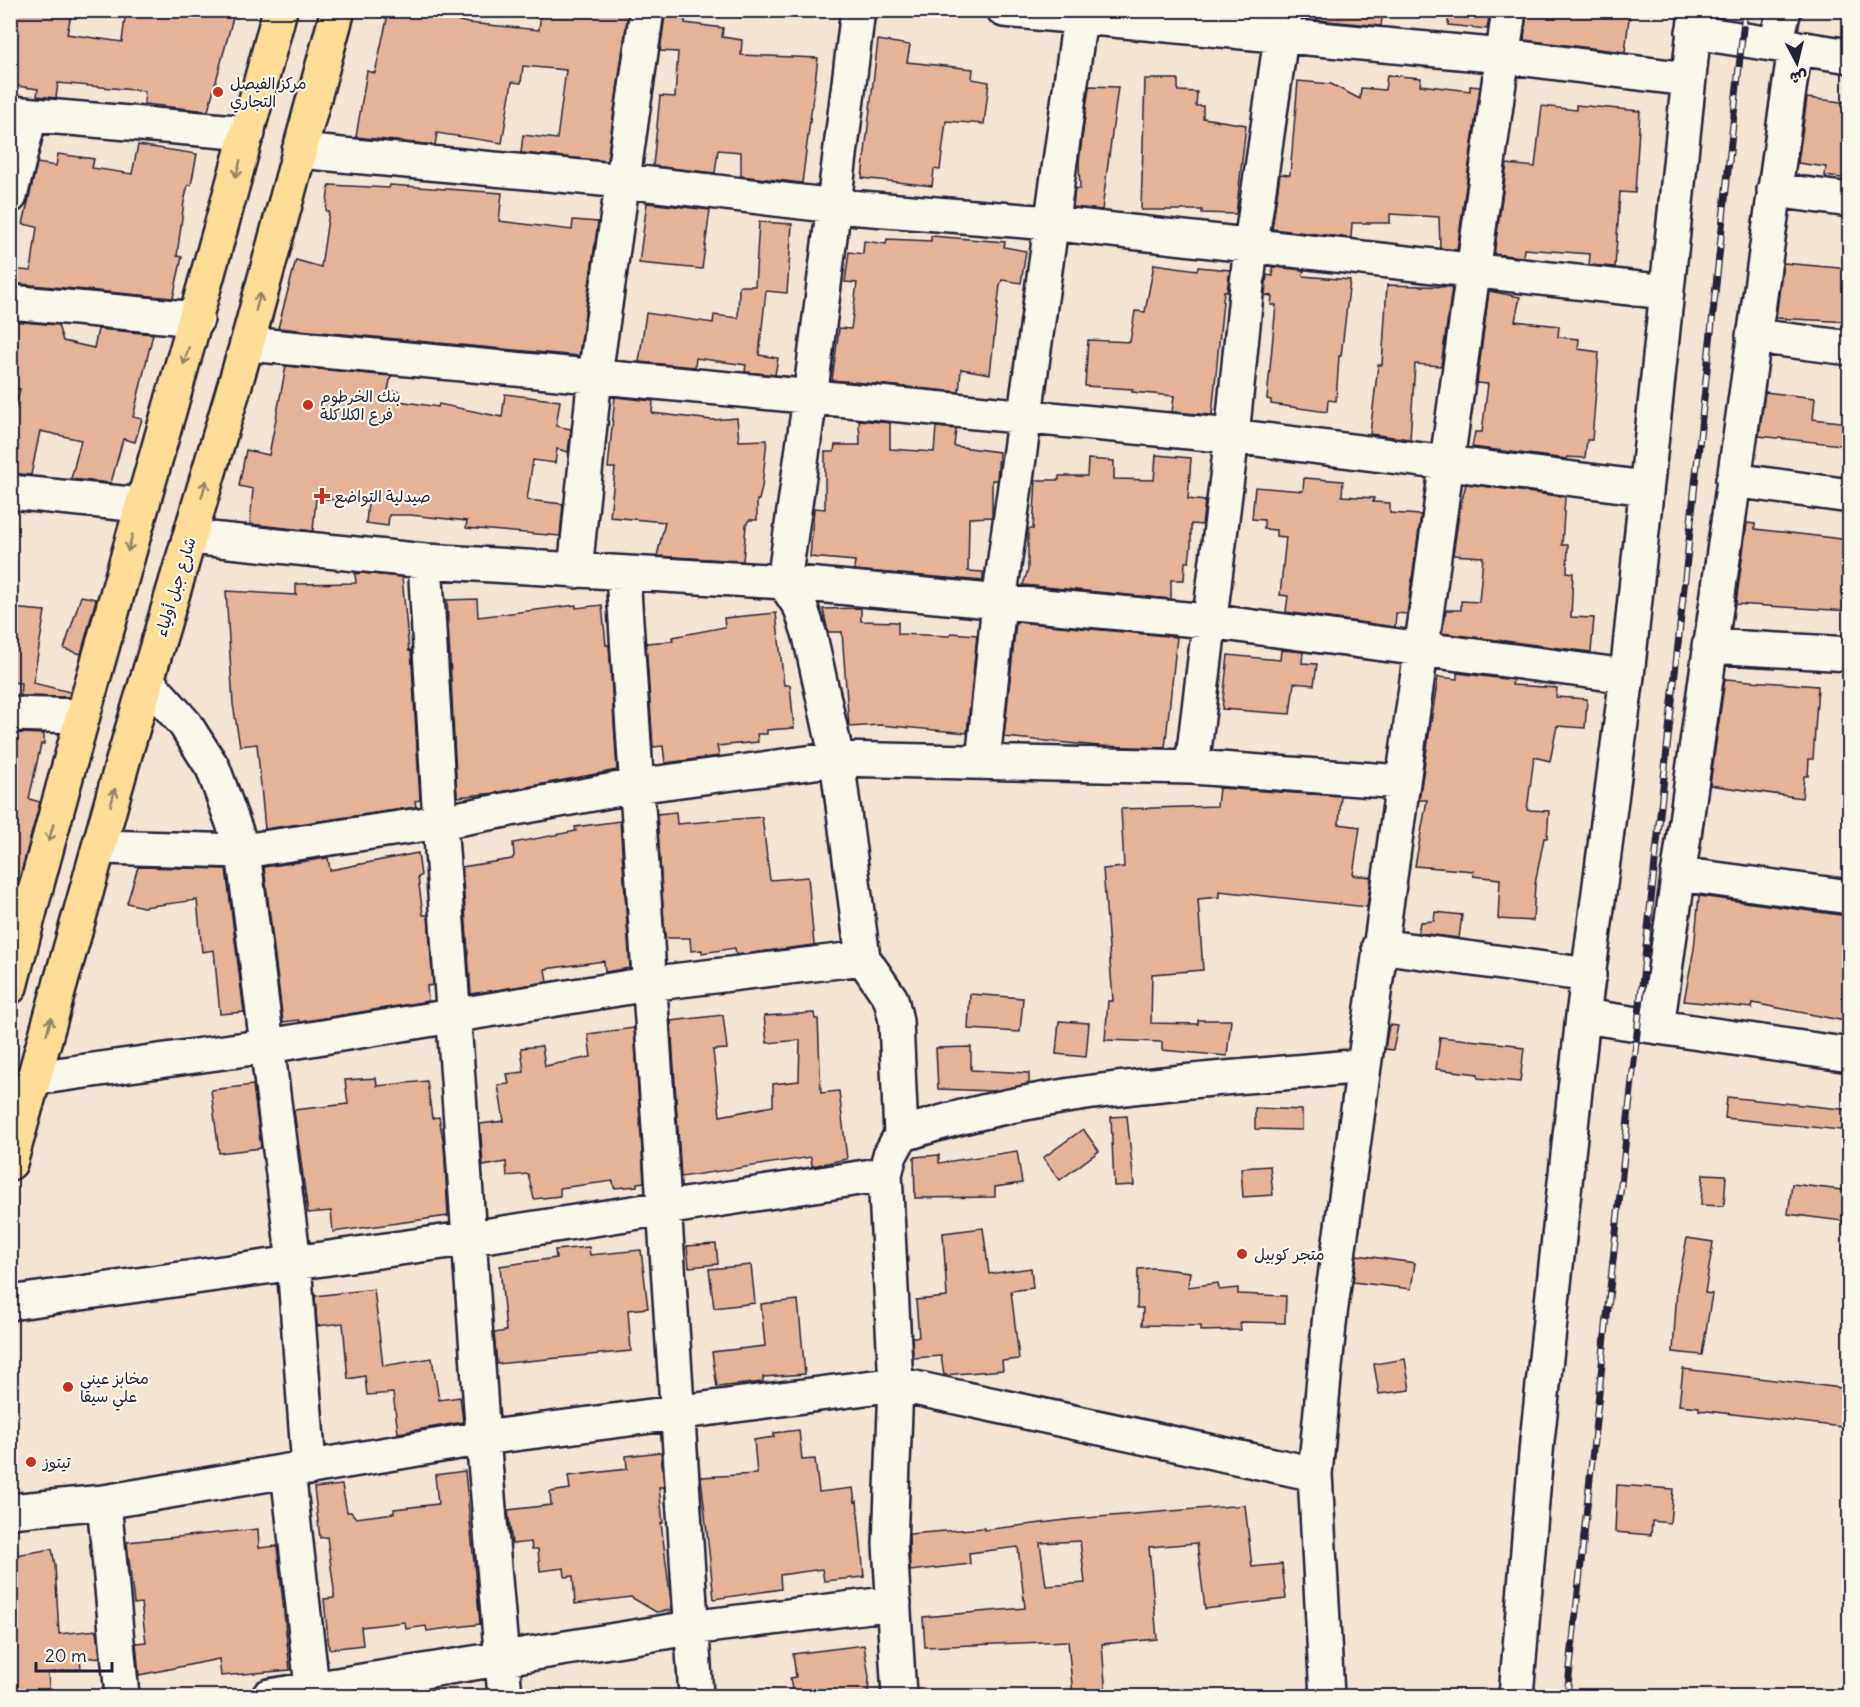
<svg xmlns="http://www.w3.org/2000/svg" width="1860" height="1707" font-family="Delius,'Playpen Sans Arabic',sans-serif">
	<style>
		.building { fill: #e6b398; stroke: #22223b; stroke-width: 1.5; fill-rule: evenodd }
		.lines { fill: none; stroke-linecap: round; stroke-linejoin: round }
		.minor-casing { stroke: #22223b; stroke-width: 38 }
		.major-casing { stroke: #22223b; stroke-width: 38 }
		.minor { stroke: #fbf7ec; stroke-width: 33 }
		.major { stroke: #ffdd96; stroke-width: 33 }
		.rail-casing { stroke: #22223b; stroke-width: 7 }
		.rail { stroke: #fbf7ec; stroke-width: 4.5; stroke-dasharray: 14; stroke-linecap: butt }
		.oneway { stroke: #908068 }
		.poi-dot { fill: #c8321e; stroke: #fbf7ec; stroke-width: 2 }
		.labels { text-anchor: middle; stroke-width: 4.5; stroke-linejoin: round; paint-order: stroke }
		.poi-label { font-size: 16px; fill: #22223b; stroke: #fbf7ec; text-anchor: start }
		.street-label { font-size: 16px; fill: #22223b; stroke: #fbf7ec }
	</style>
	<rect width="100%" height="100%" fill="#f5e3d3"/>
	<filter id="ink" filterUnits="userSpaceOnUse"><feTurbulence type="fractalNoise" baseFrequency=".0167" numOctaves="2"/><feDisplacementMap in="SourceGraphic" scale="12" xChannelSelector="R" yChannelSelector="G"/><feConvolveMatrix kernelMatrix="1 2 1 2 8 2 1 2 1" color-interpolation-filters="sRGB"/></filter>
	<g filter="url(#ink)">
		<path class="building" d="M18 10H72L67 34 122 42 126 10H235L208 111 144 104 145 91 58 83 56 98 37 96 38 89 10 85V46Z
			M389 10H438L437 16 468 23 539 30 541 10 628 13 607 161 521 153 523 135 557 139 566 70 523 66 521 83 512 82 502 143 437 133 435 145 356 137 367 71 375 73Z
			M1318 10H1383L1381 26 1317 20Z
			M1449 10H1490L1487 29 1448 25Z
			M1527 10H1630L1625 52 1524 40Z
			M665 16 685 17V23L723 28 722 37 742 40 741 55 818 58 802 183 741 176V152L718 150 715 173 653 166 660 96 675 97 678 52 660 51Z
			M878 40 910 45 907 62 973 69 972 79 989 82 984 124 946 121 940 170 934 169 932 186 862 178Z
			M1387 75 1421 78 1420 85 1470 91V86L1480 87 1457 250 1440 248 1439 217 1390 214V223H1352L1351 238 1272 229 1280 174 1290 175 1298 81 1331 84 1360 99 1361 88 1385 90Z
			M1145 79H1178V91L1197 92 1196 106H1203V118L1246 125 1236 214 1202 213V210H1141Z
			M1089 86 1118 87 1102 210 1073 207 1075 188 1080 189 1079 162Z
			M1807 98 1850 103V179L1825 176 1826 167 1798 163Z
			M1576 105 1640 111 1635 193 1620 192 1615 267 1589 265 1590 254 1524 249 1523 257 1494 254 1507 164 1535 167 1542 106 1576 110Z
			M138 145 197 154 191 185H188L184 202 177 256 182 257 173 298 10 283V269L31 271 37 227 23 224 37 163 56 166 58 154 94 159 92 168 132 174Z
			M329 185 389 188 390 185 502 193 499 221 572 230 573 220 598 222 579 356 278 328 296 260 321 267 329 212 326 211Z
			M647 203 710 210 702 269 639 263Z
			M759 222 792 224 787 293 766 291 759 355 778 358 775 375 745 372 746 365 696 358 695 367 639 362 646 313 713 323 714 315 738 318 739 286H755Z
			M931 236 1005 242 1004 247 1026 251 1021 283 1002 280 1000 285 990 374 961 369 959 392 832 380 839 328 851 329 857 283 845 282 849 252 863 254 864 241 886 244 887 239 931 241Z
			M1783 263 1850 269V322L1776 318Z
			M1154 264 1197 270 1198 267 1230 270 1227 291H1224L1212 415 1172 412 1174 396 1132 392 1133 389 1085 386 1088 340 1130 342 1135 311 1145 312Z
			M1272 267 1304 270 1303 276 1350 280 1341 356H1339L1336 401 1328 400 1327 412 1271 404V400L1267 399 1276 305H1271L1272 296 1265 295 1267 275 1273 276Z
			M1387 285 1452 287 1441 366 1415 364 1410 439 1370 434 1378 365H1382Z
			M1489 291 1520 297 1515 321 1559 326 1558 337 1579 339 1578 349 1599 352 1592 440H1587L1585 458 1567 457V459L1472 447 1475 432H1482L1488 384 1477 383Z
			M10 321 58 325 63 341 94 348 98 329 153 334 133 417 142 419 135 442 123 439 111 483 71 479 81 440 40 431 31 475 10 473V431L20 389 10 388Z
			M286 366 391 376 388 390 400 392 399 401 438 407 439 404 502 417 505 394 560 401 556 426 571 429 568 452 557 449 555 463 533 460 527 500 563 504 560 536 466 528 467 521 410 515H389L388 526 366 523 368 503 316 498 313 531 250 524 253 489 239 486 246 450 269 455Z
			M1765 392 1815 398 1813 419 1850 423V446L1759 436Z
			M615 397 653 401 652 413 712 420 737 418 739 441 767 440 762 487 759 500H757V520H749L746 525 743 561 657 556 665 522 610 517 615 468H608Z
			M859 420 890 423V449L934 452 936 427 956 429 954 446 999 452 997 480H992V517L969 518 968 571 983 572V581L854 570 855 561 810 557 814 508 825 509V452H834L835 445H860Z
			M1156 455 1191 458 1188 499 1205 501 1202 525 1191 524V545L1189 562H1185L1184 580H1171V599L1023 585 1028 570V529H1033L1036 480H1059V476H1087L1088 459 1114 461V479L1154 480Z
			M1304 478 1343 481 1342 496 1374 498 1373 502 1390 503V513L1421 515 1407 614 1396 613 1395 627 1286 612 1288 596 1280 595 1286 537 1276 536V530L1264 529V520L1252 519 1255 487 1303 491Z
			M1466 484 1565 497 1562 545H1568L1567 572 1573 573 1571 617 1594 618 1591 652 1442 633 1446 610H1461V601L1479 602 1483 557 1453 555 1460 508Z
			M1747 523 1755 524V529L1850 540V611L1736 604Z
			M362 573 402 577 409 651 411 650 420 800 415 801 416 807 265 829 257 744 240 746 233 704 226 591 296 595V584L356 583 355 574Z
			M81 596 96 599 81 654 64 649Z
			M477 599 478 617 576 605V608L602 605 606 645H609L617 770 495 793 457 797 447 600Z
			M10 608 45 611 33 683 70 692 69 697 20 696 21 683 10 682Z
			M861 608V621L898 622V634L950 636 951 633 977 635 967 733 880 725 849 727 842 632H828L823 609Z
			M776 613 784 685H790L794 728 767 730V734H757L758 742 717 746 719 756 665 763 663 746 653 747 646 643 673 641 672 637 725 627 724 618Z
			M1016 622 1177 637 1165 748 1099 746 1004 737Z
			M1281 650 1303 652 1302 663 1317 664 1314 685 1294 683 1290 714 1222 709 1228 655 1280 660Z
			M1457 673 1513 680 1512 685 1557 688 1556 697 1587 699 1585 728 1557 726 1550 761 1534 757 1527 810 1549 811 1547 838H1544L1535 884 1533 921 1498 919 1500 879 1473 876 1474 871 1415 866 1427 800H1419L1438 677 1457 679Z
			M1725 679 1818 686 1813 759H1809L1808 776H1804L1802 798 1710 785Z
			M16 733 44 734V744H41L29 799 40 802 17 888H10V755H16Z
			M1219 788 1341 796 1339 824 1360 827 1353 875 1371 877 1367 907 1219 891V897L1198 899 1203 970 1152 974 1151 1023 1198 1024V1020H1231L1227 1056 1162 1050V1042L1105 1040 1108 1001H1113L1103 869 1124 867 1121 809 1217 806Z
			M676 812 677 824 762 817 770 880 808 877 814 945 736 955 735 948 702 953V950L691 951 690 938H665L657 814Z
			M620 821 630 968 605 972 604 961 545 969 547 982 471 994 462 867 512 859 514 856 513 843 576 831 575 827Z
			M418 853 421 876 418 877 423 915H428L433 985 427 986 428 1001 300 1022 299 1020 283 1022 264 867 328 858 330 870Z
			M138 867 226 869 244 1012 220 1014 214 950 202 952 197 900 143 907 127 903Z
			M1699 896 1848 916 1842 947 1849 948 1846 969 1850 970V1022L1753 1003 1752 1008 1684 1001 1694 949Z
			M1435 912 1462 915 1459 938 1418 933 1420 922 1434 921Z
			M970 994 1023 998 1020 1032 968 1029Z
			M814 1013 815 1019H818L821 1093 839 1091 847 1159 812 1166 811 1157 681 1177 671 1021 723 1015 727 1049 713 1050 720 1116 773 1106V1084L799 1081 800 1040 767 1043 764 1016Z
			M1059 1021 1089 1023 1086 1057 1056 1054Z
			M1389 1025 1398 1026 1393 1050 1385 1049Z
			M634 1028 644 1182 637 1183V1186L614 1188 613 1181 560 1188V1196L534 1199 528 1174 507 1176 506 1162 483 1166 480 1124 504 1121 498 1085 509 1084 507 1074 524 1072 521 1048 542 1046 545 1066 591 1057 588 1034Z
			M1440 1037 1516 1045V1047L1524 1048 1520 1082 1478 1078V1074L1436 1069Z
			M971 1047V1070L1029 1073V1084L993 1091 938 1089 936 1048Z
			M376 1078 377 1086 427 1081 432 1118 439 1117 444 1145 448 1216 333 1232 331 1211 308 1213 294 1110 348 1104 345 1080Z
			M253 1085 261 1148 219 1153 211 1090Z
			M1727 1097 1850 1110V1131L1725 1118Z
			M1255 1108 1302 1110V1130L1255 1129Z
			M1127 1116 1134 1185 1114 1186 1111 1117Z
			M1083 1129 1099 1151 1060 1180 1043 1158Z
			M1017 1151 1022 1183 995 1187V1197L915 1198 914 1157 939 1155V1163Z
			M1270 1166 1273 1195 1243 1197 1241 1168Z
			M1703 1174 1726 1175 1724 1206 1701 1205Z
			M1792 1184 1850 1191V1222L1788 1214Z
			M983 1228 989 1274 1031 1268 1033 1288 1011 1291 1019 1359 1002 1361 1003 1370 944 1375 941 1356 913 1358 912 1337H919L916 1300 947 1297 943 1233Z
			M1687 1238 1713 1242 1705 1293 1712 1294 1702 1355 1673 1352 1677 1288Z
			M716 1244 718 1264 689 1267 687 1246Z
			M589 1247 590 1255 641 1250 648 1308 628 1310 631 1351 497 1364 494 1333 506 1331 500 1266 556 1258 555 1250Z
			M1357 1255 1415 1263 1411 1289 1353 1282Z
			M751 1265 755 1303 714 1308 709 1269Z
			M1154 1268 1190 1272 1188 1287 1218 1283 1219 1290 1238 1288V1294L1286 1296 1285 1323 1240 1322 1241 1330 1201 1331V1326L1142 1325 1143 1308H1137L1138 1269Z
			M374 1289 383 1366 432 1358 439 1400 460 1397 463 1422 398 1433 393 1393 367 1395 365 1376 348 1379 343 1323 317 1326 315 1296Z
			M798 1300 805 1374 763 1377V1382L717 1387 712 1352 765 1346 761 1304Z
			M1405 1359 1410 1390 1379 1394 1374 1364Z
			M1683 1369 1850 1389V1428L1699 1410V1407L1679 1405Z
			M799 1430 802 1460 815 1459 819 1492 853 1488 855 1502 857 1501 864 1577 824 1581 822 1569 780 1575 781 1589 714 1599 701 1477 757 1474 754 1440 774 1437V1433Z
			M661 1452 664 1487H659L663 1523H661L672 1610 656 1612 631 1597 575 1604 573 1576 565 1577 564 1568 540 1571 538 1549H532L531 1542 512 1544 508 1510 551 1505 550 1492 570 1489 568 1476 627 1469 626 1456Z
			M465 1471 480 1624 427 1631 426 1626 406 1629 405 1622 361 1627 363 1645 329 1649 324 1599 334 1598V1589L327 1537 320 1538 314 1488 342 1485 347 1512H351L356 1518 394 1513V1509L438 1504 435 1475Z
			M1617 1485 1673 1489 1670 1523 1652 1521 1651 1535 1615 1532Z
			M1245 1505 1252 1567 1282 1564 1286 1599 1205 1609 1197 1543 1149 1547 1157 1639 1102 1644 1106 1696H1073L1068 1641 925 1647 923 1617 1025 1608 1018 1547 969 1553 970 1564 910 1571 909 1534 984 1528V1530L1074 1519ZM1080 1541 1085 1583 1046 1586 1040 1543Z
			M258 1529 259 1548 277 1546 290 1670 221 1676 219 1659 139 1675 136 1643 146 1642 141 1603 134 1604 127 1542Z
			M52 1549 55 1565 59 1634 97 1630 100 1657 80 1659 81 1669 48 1673 50 1696H10V1556Z
			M864 1645 869 1677 868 1696H793L790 1678 796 1677 793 1654Z"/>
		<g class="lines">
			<g class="minor-casing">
				<path id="minor" d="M858 10 810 398 784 582 801 608 810 636 837 759 863 958 891 999 896 1021 901 1135 890 1155 885 1174 896 1384 890 1544 899 1696
					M1004 10 1503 56 1687 79
					M1693 32 1850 56
					M1776 44 1784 10
					M10 113 248 133
					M299 151 624 181 835 206 1050 223 1666 292
					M1774 190 1850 200
					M10 196 30 116
					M10 302 197 319
					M1753 336 1850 348
					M247 344 1232 436 1646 488
					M1733 480 1850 496
					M10 492 141 505
					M190 537 425 561 784 582 1208 621 1627 676
					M425 561 440 822 483 1438 505 1696
					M575 571 595 375 647 10
					M623 575 696 1696
					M1709 646 1850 654
					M147 681 185 724 213 768 243 851 294 1263 309 1468
					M10 714 82 716
					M983 762 999 602 1081 10
					M1192 767 1232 436 1251 244 1285 10
					M100 847 243 851 440 822 636 786 837 759 1192 767 1402 782
					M1678 874 1850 897
					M1379 946 1589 975
					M1583 1016 1850 1055
					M1657 1027 1795 47
					M35 1078 268 1046 648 984 863 958
					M901 1135C1048 1085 1209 1081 1362 1066
					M10 1303 471 1238 885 1174
					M288 1471 313 1696
					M104 1502 122 1696
					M10 1511 104 1502 483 1438 896 1384 1315 1474
					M269 1696 690 1628 894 1603
					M1327 1696 1315 1474 1330 1314 1509 10
					M1516 1696 1537 1441 1583 1016 1627 676 1696 10"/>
			</g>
			<g class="major-casing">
				<path id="major" d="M10 987C94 660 194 337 280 10
					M10 1163 125 754 247 344 338 10"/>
			</g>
			<use href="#minor" class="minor"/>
			<use href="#major" class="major"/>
			<g class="rail-casing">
				<path id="rail" d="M1567 1696 1745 10"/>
			</g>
			<use href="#rail" class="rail"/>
		</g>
		<defs><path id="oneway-shaft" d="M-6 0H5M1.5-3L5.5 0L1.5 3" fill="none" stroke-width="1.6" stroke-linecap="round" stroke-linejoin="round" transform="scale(1.5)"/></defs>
		<g class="oneway">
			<use href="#oneway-shaft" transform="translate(238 169) rotate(105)"/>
			<use href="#oneway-shaft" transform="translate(258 302) rotate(-75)"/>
			<use href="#oneway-shaft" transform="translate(186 356) rotate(107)"/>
			<use href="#oneway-shaft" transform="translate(204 489) rotate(-74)"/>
			<use href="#oneway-shaft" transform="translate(130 543) rotate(106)"/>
			<use href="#oneway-shaft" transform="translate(113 797) rotate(-75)"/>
			<use href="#oneway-shaft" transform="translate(51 833) rotate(105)"/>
			<use href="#oneway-shaft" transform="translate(49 1026) rotate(-74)"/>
		</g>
	</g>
	<g class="poi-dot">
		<circle cx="218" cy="92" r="6"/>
		<circle cx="308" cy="405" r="6"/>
		<path d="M319 487h6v6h6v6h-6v6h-6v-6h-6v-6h6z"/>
		<circle cx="1242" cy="1254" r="6"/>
		<circle cx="68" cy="1387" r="6"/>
		<circle cx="31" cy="1462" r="6"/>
	</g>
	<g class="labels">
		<g class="poi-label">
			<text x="230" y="89">مركز الفيصل<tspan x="230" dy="18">التجاري</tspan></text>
			<text x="320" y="402">بنك الخرطوم<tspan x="320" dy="18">فرع الكلاكلة</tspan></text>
			<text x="334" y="502">صيدلية التواضع</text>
			<text x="1254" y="1260">متجر كوبيل</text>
			<text x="80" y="1384">مخابز عيني<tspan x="80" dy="18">علي سيقا</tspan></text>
			<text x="43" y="1468">تيتوز</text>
		</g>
		<g class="street-label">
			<text transform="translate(175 587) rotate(-73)" y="6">شارع جبل أولياء</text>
		</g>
	</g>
	<rect width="1860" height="1707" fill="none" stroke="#fbf7ec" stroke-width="36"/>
	<rect x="18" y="18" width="1824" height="1671" fill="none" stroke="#22223b" stroke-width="2" filter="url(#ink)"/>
	<g transform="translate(1797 63) rotate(173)" stroke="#fbf7ec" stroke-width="4.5" paint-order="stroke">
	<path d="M0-4.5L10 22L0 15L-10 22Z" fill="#22223b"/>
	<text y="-9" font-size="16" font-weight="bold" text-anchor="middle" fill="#22223b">ش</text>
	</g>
	<path d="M36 1662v9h76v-9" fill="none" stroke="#22223b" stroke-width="3"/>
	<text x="45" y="1662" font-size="18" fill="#22223b" stroke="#fbf7ec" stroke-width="4.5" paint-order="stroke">20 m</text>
</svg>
